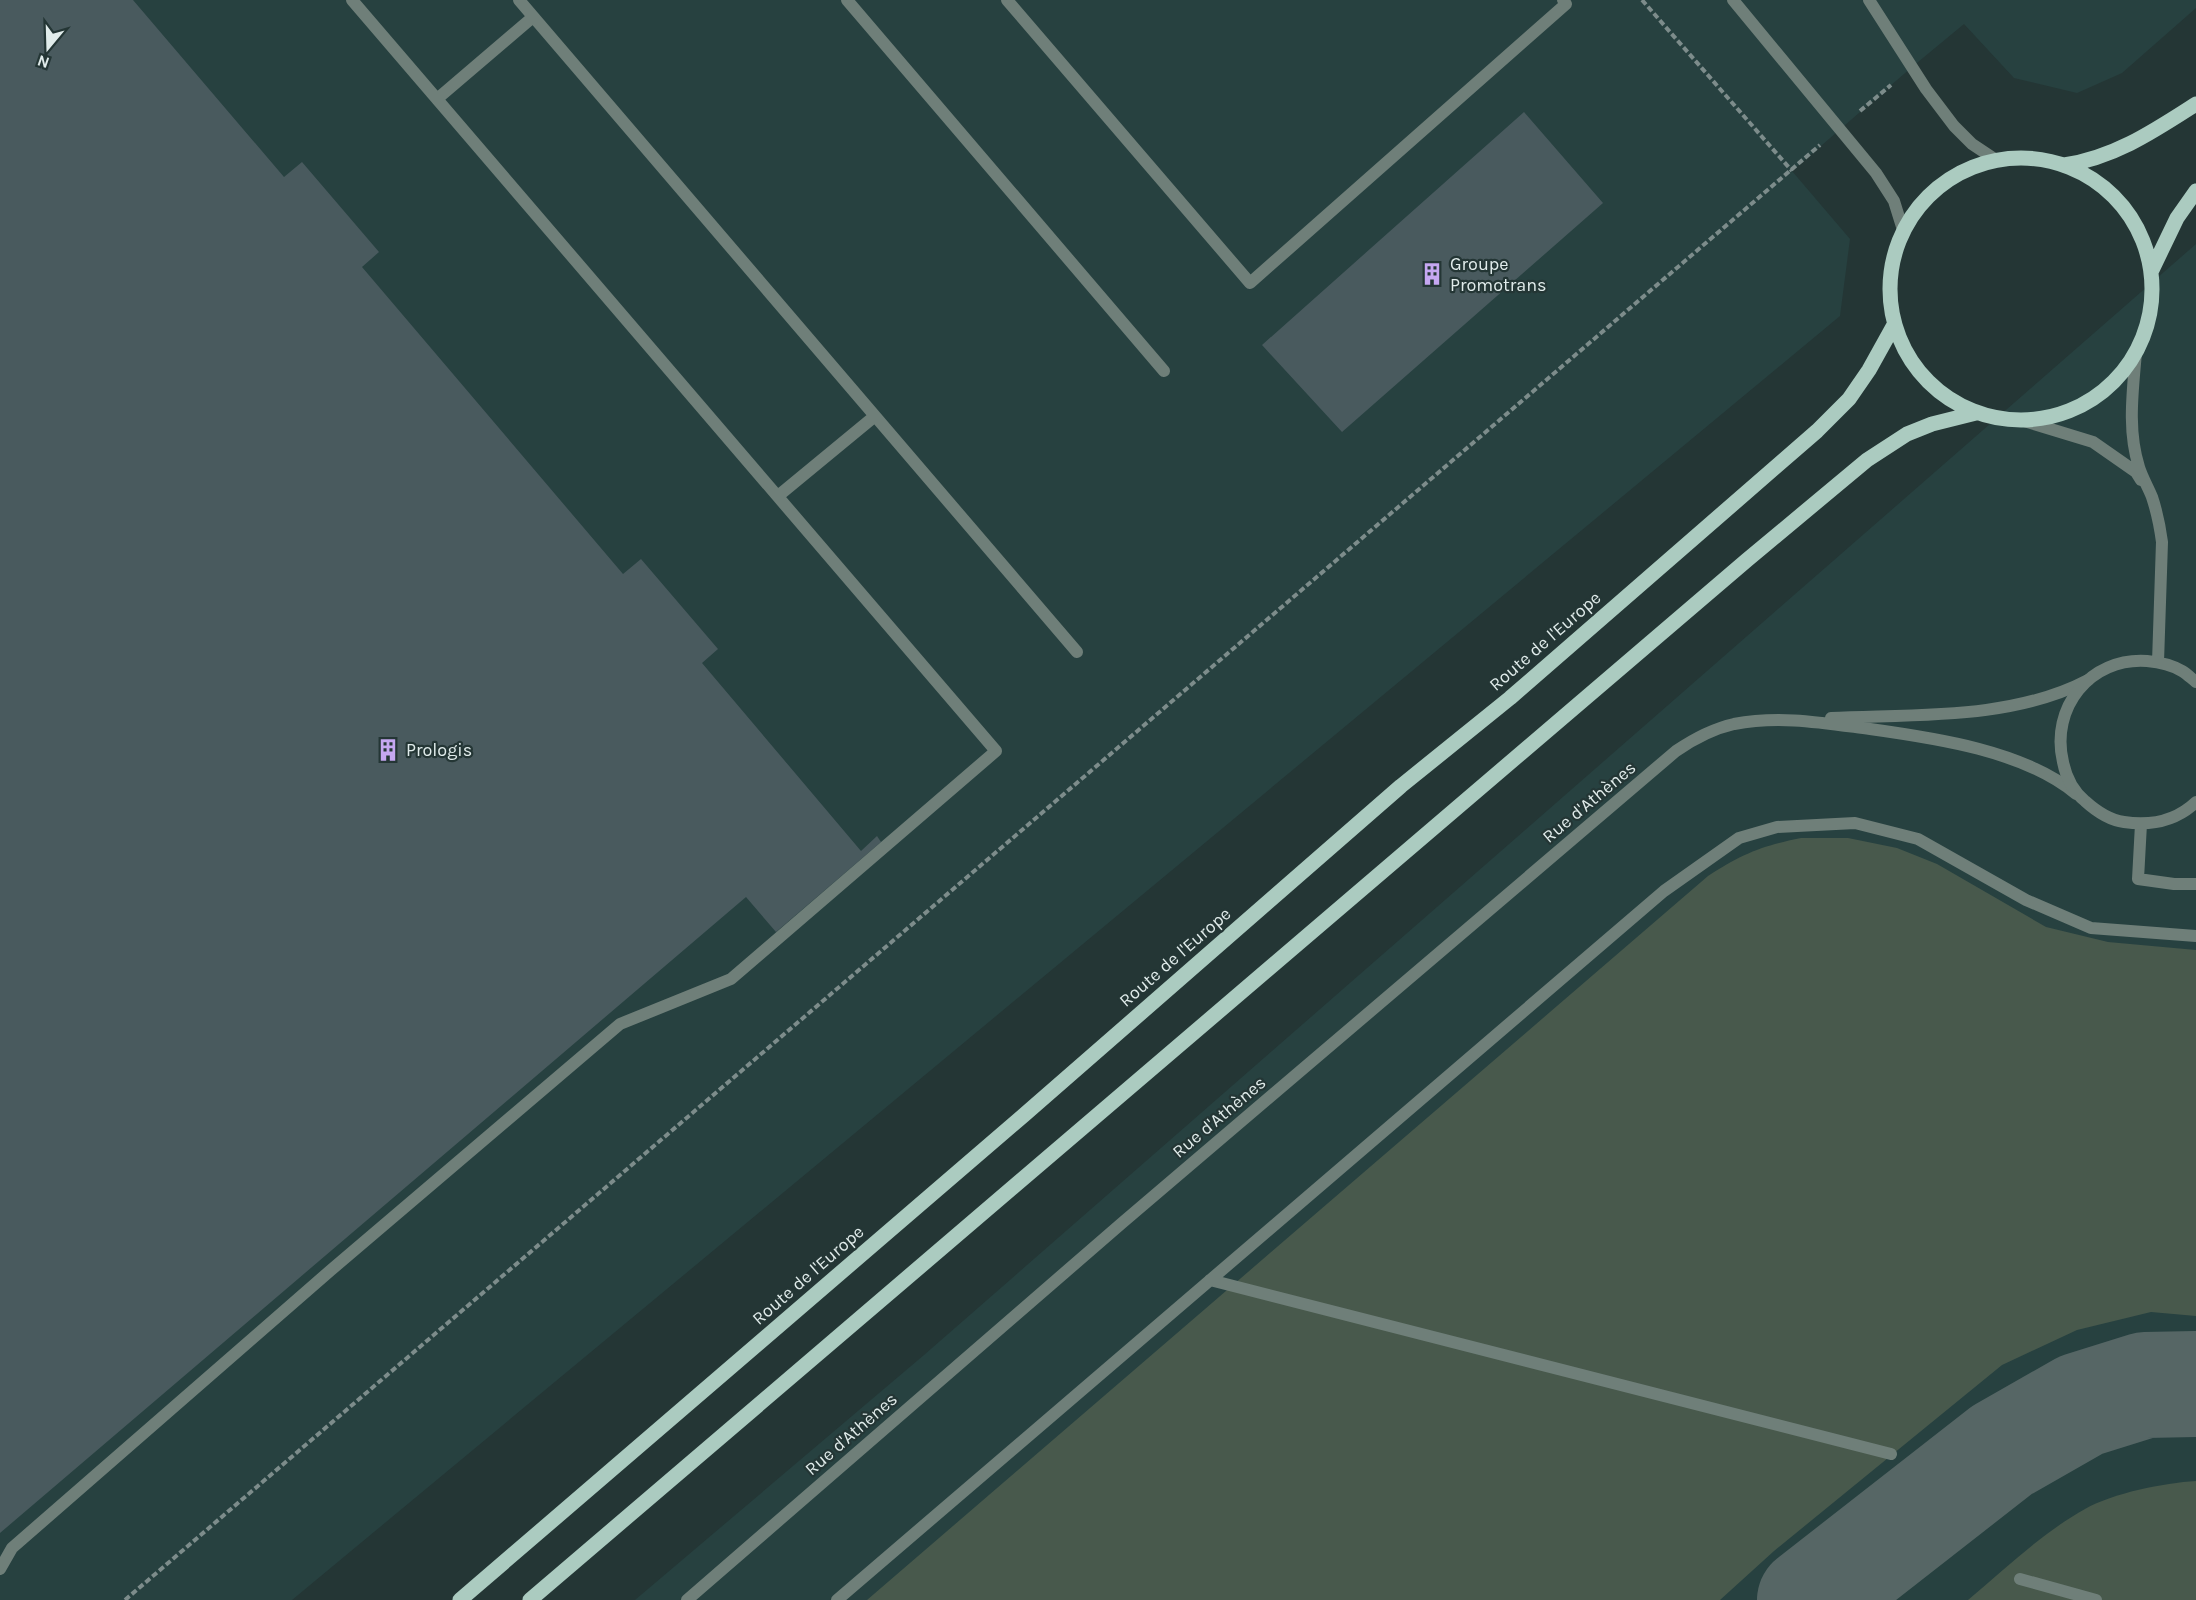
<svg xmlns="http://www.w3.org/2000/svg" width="2196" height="1600" font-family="Karla,sans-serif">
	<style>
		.built { fill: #274140 }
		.green { fill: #48594c }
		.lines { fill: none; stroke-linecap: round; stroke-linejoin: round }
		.taxiway { stroke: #566665; stroke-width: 106 }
		.building { fill: #495a5e }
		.path { stroke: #7d8c8b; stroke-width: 4; stroke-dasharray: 6 3; stroke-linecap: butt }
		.lane { stroke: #6f7f79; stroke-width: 12 }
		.street { stroke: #6f7f79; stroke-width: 12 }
		.primary { stroke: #abcbc0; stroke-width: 15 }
		.labels { text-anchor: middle; stroke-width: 4.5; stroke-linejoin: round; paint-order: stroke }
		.poi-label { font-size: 18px; fill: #e1eceb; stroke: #243635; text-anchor: start }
		.street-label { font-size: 18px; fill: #e1eceb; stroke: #243635 }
	</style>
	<rect width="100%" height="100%" fill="#243635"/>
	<path class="built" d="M0 0H2196V8L2122 73 2077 93 2014 78 1964 24 1912 67 1792 171 1850 239 1840 316 292 1600H0Z
		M2196 244V1600H635L924 1355Z"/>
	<path class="green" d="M1801 838H1848L1897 848 1937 864 2046 927 2108 942 2196 950V1316L2151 1312 2077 1330 2002 1365 1774 1551 1720 1600H867L1708 876C1742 854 1761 846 1801 838Z
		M2196 1481V1600H1968C2006 1568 2042 1533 2085 1509 2113 1493 2164 1483 2196 1481Z"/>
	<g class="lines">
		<path class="taxiway" d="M1810 1600 2002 1450 2081 1405 2145 1385 2196 1384"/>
	</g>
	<path class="building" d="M0 0H133L284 177 302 162 379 252 362 267 623 574 641 559 718 649 702 663 861 851 877 836 881 842 776 932 746 897 0 1533Z
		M1524 112 1603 203 1342 432 1262 345Z"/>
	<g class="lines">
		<path class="path" d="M1642 0 1792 171
			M1860 111 1891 85
			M125 1600 1820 145"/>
		<path class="lane" d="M519 0 1077 652
			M847 0 1164 371
			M1007 0 1250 283 1566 4 1563 0
			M437 99 533 17
			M778 496 875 416
			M1831 718C1915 714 2012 720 2088 680
			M2141 824 2138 879 2174 884H2196
			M1210 1280 1891 1454
			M0 1569 12 1548 331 1270 620 1024 731 979 996 751 352 0
			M2020 1579 2096 1600
			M687 1600 1122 1223 1676 751C1695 738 1712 729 1734 724 1780 715 1824 723 1870 729 1935 738 2025 751 2076 794
			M837 1600 1664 891 1739 838 1777 827 1855 823 1918 839 2026 900 2091 928 2196 936"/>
		<path class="street" d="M1733 0 1876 173 1894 201 1903 230
			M1869 0 1926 89 1954 126 1972 144 1996 160
			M2136 352C2133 390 2127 429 2139 467 2142 477 2148 487 2152 497 2157 512 2160 527 2162 542L2158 662
			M2021 420 2093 442 2136 472 2141 480
			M2196 682C2191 678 2187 674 2182 671 2172 665 2158 662 2147 661 2090 657 2050 708 2063 762 2066 777 2073 791 2085 801 2096 811 2109 820 2124 822 2151 826 2176 821 2196 802"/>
		<path class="primary" d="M1890 289a131 131 0 1 1 262 0a131 131 0 1 1-262 0Z
			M2064 165C2114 158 2154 131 2196 104
			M2151 272 2177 218 2196 191
			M460 1600 1024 1115 1401 786 1510 698 1817 431 1849 399 1869 370 1894 325
			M530 1600 1747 560 1867 460 1907 434 1932 424 1976 413"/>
	</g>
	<defs>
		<g id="building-bare" transform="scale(1.8)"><path d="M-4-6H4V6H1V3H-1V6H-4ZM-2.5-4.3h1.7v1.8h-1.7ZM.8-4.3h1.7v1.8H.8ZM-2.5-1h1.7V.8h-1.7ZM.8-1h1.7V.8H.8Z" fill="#c5a7f1" stroke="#243635" stroke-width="2.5" paint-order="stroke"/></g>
	</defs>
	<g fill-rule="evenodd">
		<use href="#building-bare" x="1432" y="274"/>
		<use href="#building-bare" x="388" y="750"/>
	</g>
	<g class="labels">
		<g class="poi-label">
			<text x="1450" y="270">Groupe<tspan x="1450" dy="21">Promotrans</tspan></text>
			<text x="406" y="756">Prologis</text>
		</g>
		<g class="street-label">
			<text transform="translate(1545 641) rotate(-41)" y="6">Route de l'Europe</text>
			<text transform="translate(1589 802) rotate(-40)" y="6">Rue d'Athènes</text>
			<text transform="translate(1175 957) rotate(-41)" y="6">Route de l'Europe</text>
			<text transform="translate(1219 1117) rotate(-40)" y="6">Rue d'Athènes</text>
			<text transform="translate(808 1275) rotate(-41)" y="6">Route de l'Europe</text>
			<text transform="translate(851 1434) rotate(-41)" y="6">Rue d'Athènes</text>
		</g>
	</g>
	<g transform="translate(48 48) rotate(199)" stroke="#243635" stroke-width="4.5" paint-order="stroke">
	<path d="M0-4.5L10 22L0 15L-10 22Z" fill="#e1eceb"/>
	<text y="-9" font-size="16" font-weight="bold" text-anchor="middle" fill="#e1eceb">N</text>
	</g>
</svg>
